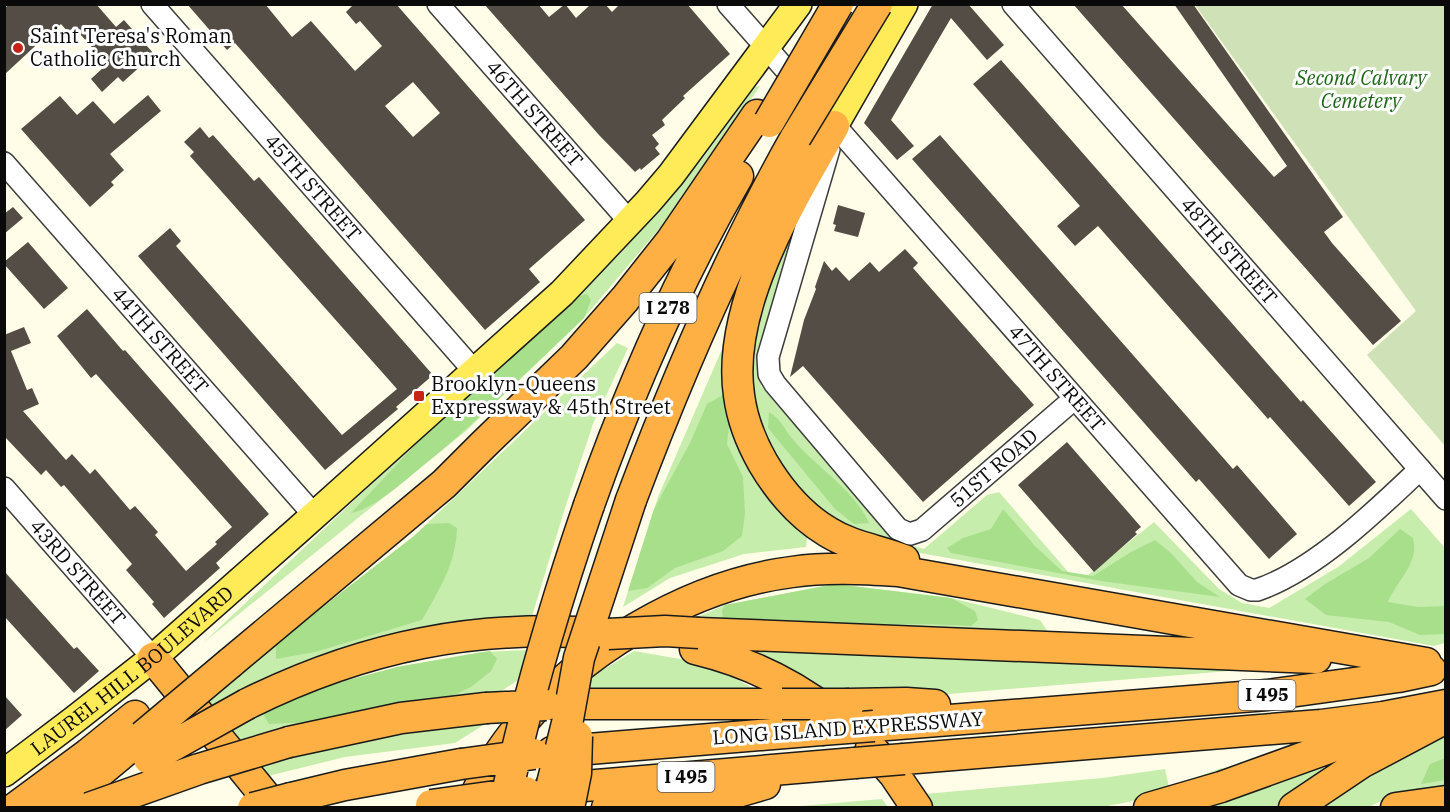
<svg xmlns="http://www.w3.org/2000/svg" width="1450" height="812" font-family="'IBM Plex Serif',serif">
	<style>
		.green { fill: #c7edad }
		.forest { fill: #a7df8b }
		.cemetery { fill: #cfe2b7 }
		.building { fill: #544d45; fill-rule: evenodd }
		.lines { fill: none; stroke-linecap: round; stroke-linejoin: round }
		.minor-casing { stroke: #3d3d3d; stroke-width: 24 }
		.major-casing { stroke: #1b1b1b; stroke-width: 30 }
		.highway-casing { stroke: #1b1b1b; stroke-width: 33 }
		.minor { stroke: #fff; stroke-width: 21 }
		.major { stroke: #ffea57; stroke-width: 27 }
		.highway { stroke: #ffb045; stroke-width: 30 }
		.highway-bridge-casing { stroke: #1b1b1b; stroke-width: 33; stroke-linecap: butt }
		.highway-bridge { stroke: #ffb045; stroke-width: 30 }
		.poi-dot { fill: #c62316; stroke: #fff; stroke-width: 2 }
		.labels { text-anchor: middle; stroke-width: 6; stroke-linejoin: round; paint-order: stroke }
		.shield { fill: #fff; stroke: #545454; stroke-width: 1.5 }
		.shield-label { font-size: 18px; font-weight: bold; fill: #0a0a0a }
		.poi-label { font-size: 20px; fill: #0a0a0a; stroke: #fff; text-anchor: start }
		.park-label { font-size: 20px; font-style: italic; fill: #1d6616; stroke: #fff }
		.street-label { font-size: 20px; fill: #0a0a0a; stroke: #fff }
	</style>
	<rect width="100%" height="100%" fill="#fffde7"/>
	<path class="green" d="M760 86 674 211 584 318 466 431 203 643 379 477 517 353 621 253 702 159 755 87Z
		M802 216 757 363 761 386 897 541 924 549 987 495 999 492 1070 574 1088 575 1154 522 1219 589 1242 603 1269 608 1338 567 1411 509 1445 548V643L1434 646 893 548 849 533 788 482 759 432 748 369 754 325 794 223Z
		M735 319 734 414 808 531 806 547 744 554 670 578 623 607 658 497Z
		M617 343 628 348 593 424 565 508 532 616 449 624 210 710 200 698 309 619 414 536Z
		M835 584 951 598 1040 620 1048 632 1045 637 686 622 725 605Z
		M733 643 1303 665 925 696H825Z
		M528 650H563L494 696 416 700 314 722 237 745 223 726 397 667 481 652Z
		M634 651 686 660 736 679 768 696 561 700 593 676Z
		M493 719 455 743 345 757 268 776 253 762 321 744Z
		M1445 735V789L1389 797 1369 807 1315 808 1362 776Z
		M1341 755 1352 759 1282 807 1183 808Z
		M1222 768 1227 774 1165 795 1102 807H932L925 794 1102 778 1165 769 1169 787Z
		M882 799 888 807H789Z"/>
	<path class="forest" d="M587 294 591 300 584 318C530 369 477 422 419 469 401 484 373 509 351 513L418 442 576 297Z
		M723 395 731 408 727 444 743 477 745 513 742 536 723 551 675 568 647 588 628 591 654 509 690 443 707 404Z
		M769 412C780 419 783 426 790 436 814 466 853 488 869 523L854 524 835 509 768 428Z
		M1003 509 1035 546 1062 571 1093 576 1131 552 1155 540 1171 553 1197 582 1220 597 1101 581 951 553 947 548 963 538 991 529Z
		M449 523 457 528C456 564 439 590 422 620L315 652 276 659V643L414 536 427 524Z
		M1400 529 1413 538C1420 563 1397 580 1388 602L1418 607 1445 606V634L1420 635 1389 622 1326 615 1305 599 1325 584 1369 558Z
		M835 584 951 598 975 611 978 620 971 626 927 624 766 627 750 626 723 619 722 610 725 605Z
		M490 651 497 659 491 671 471 687 454 695 417 700 314 722 269 724 260 709 295 694 397 667Z
		M1445 758V780L1421 784 1430 764Z"/>
	<path class="cemetery" d="M1195 5H1445V446L1367 355 1416 311Z"/>
	<path class="building" d="M9 4H96L116 27 124 20 154 54 123 82 118 77 102 92 91 79 107 64 80 34 74 39 61 24 48 36 47 35 4 75V9Z
		M187 4H265L292 37 311 21 355 71 382 46 360 21 356 24 346 12 354 4H396L585 220 529 269 540 282 485 330 235 43 227 50ZM413 82 440 113 413 137 385 106Z
		M484 4H538L549 17 565 4 576 18 591 4H605L612 12 620 4H687L730 54 683 96 685 98 662 120 665 125 652 135 659 144 655 148 660 154 641 170 640 168 635 172 599 135Z
		M933 4H968L1004 45 987 60 951 18 891 120 914 146 897 160 864 123Z
		M1073 4H1121L1274 177 1287 166 1174 4H1193L1343 217 1324 232 1332 243 1401 321 1373 345Z
		M1001 60 1301 402 1303 400 1376 482 1349 506 1270 417 1268 419 1098 226 1075 246 1057 226 1080 206 973 84Z
		M148 95 161 111 110 154 124 170 111 182 114 185 90 207 21 129 60 96 77 115 93 101 114 124Z
		M200 127 209 138 213 135 254 181 259 177 433 375 396 407 398 409 325 470 138 256 170 228 181 241 176 246 342 435 397 389 190 156 194 152 184 142Z
		M940 135 1233 469 1237 465 1297 534 1269 559 1199 479 1196 482 912 159Z
		M838 205 865 213 858 237 834 231 836 225 833 224Z
		M13 207 23 218 4 234V214Z
		M28 242 68 288 44 309 4 264V262Z
		M905 249 918 263 913 268 1034 405 923 502 803 366 790 377 804 320 816 289 815 287 824 261 832 271 836 267 849 281 870 262 879 272Z
		M87 309 123 351 125 350 269 514 216 563 220 568 164 618 152 604 154 602 126 570 132 564 64 485 61 487 46 470 41 475 4 436V335L24 327 31 343 11 351 27 390 32 388 39 404 23 411 66 460 72 454 90 474 95 469 130 510 135 506 158 532 155 535 186 571 217 544 215 542 232 527 96 374 91 378 57 336Z
		M1067 442 1141 527 1135 532 1137 534 1094 572 1018 485Z
		M4 571 74 649 77 647 99 671 74 693 4 616Z
		M4 695 22 715 4 731Z"/>
	<g class="lines">
		<g class="minor-casing">
			<g id="minor">
				<path id="s1" d="M152 4 475 372"/>
				<path id="s2" d="M438 4 630 222"/>
				<path id="s3" d="M728 4 1239 585 1251 590H1257C1314 571 1376 511 1420 469"/>
				<path id="s4" d="M1013 4 1446 499"/>
				<path id="s5" d="M829 149 768 357 769 374 775 384 898 529 910 534 922 530 1074 399"/>
				<path id="s6" d="M4 163 314 515"/>
				<path id="s7" d="M4 488 153 658"/>
			</g>
		</g>
		<g class="major-casing">
			<g id="major">
				<path d="M834 126 904 4"/>
				<path id="s8" d="M4 773 74 720 153 658 298 530 562 293 648 202 671 175 798 4"/>
			</g>
		</g>
		<g class="highway-casing">
			<path id="highway" d="M834 126C791 200 726 307 739 395 742 419 751 442 763 463 779 490 801 516 828 532 852 547 879 550 904 560
				M631 500C678 375 730 253 796 137
				M589 505C629 392 677 281 738 176
				M699 633 1316 658
				M695 649C745 661 789 681 830 713
				M153 658 275 808
				M230 663 444 484 483 445 574 357 625 299 671 241 757 115
				M247 704C364 646 477 623 608 634
				M555 704H782
				M849 704 906 703 935 705
				M874 726 1267 695 1398 677 1431 670
				M289 742 401 718 486 708
				M871 748 894 774 917 808
				M552 752 821 730
				M904 759 1321 725 1383 717 1446 705
				M549 789 855 763
				M291 798 345 785 461 764
				M15 808 88 754 135 716
				M54 808 76 792 143 736
				M469 808C481 783 494 759 511 737 574 653 689 585 792 572 827 567 863 569 898 571L1426 663
				M607 808 720 797 765 784
				M1149 808 1221 787 1379 730
				M1294 808 1361 763 1446 718
				M1396 808 1446 801"/>
		</g>
		<use href="#minor" class="minor"/>
		<use href="#major" class="major"/>
		<use href="#highway" class="highway"/>
		<g class="highway-bridge-casing">
			<path id="highway-bridge" d="M769 122 838 4
				M796 137 877 4
				M608 634 665 631 699 633
				M782 704H849
				M486 708 546 705
				M821 730 874 726
				M143 736 230 663
				M149 759 247 704
				M855 763 904 759
				M461 764 534 754
				M431 805 526 792
				M89 808 199 769 289 742
				M253 808 291 798
				M504 808C525 705 555 604 589 505
				M546 808 568 719 579 658 631 500
				M569 808 576 773 577 736"/>
		</g>
		<use href="#highway-bridge" class="highway-bridge"/>
	</g>
	<g class="poi-dot">
		<circle cx="18" cy="48" r="6"/>
		<rect x="413" y="390" width="12" height="12" rx="3"/>
	</g>
	<g class="labels">
		<g class="shield">
			<rect x="639.5" y="293" width="57" height="30" rx="4.5"/>
			<rect x="1238.5" y="680" width="57" height="30" rx="4.5"/>
			<rect x="657.5" y="762" width="57" height="30" rx="4.5"/>
		</g>
		<g class="shield-label">
			<text x="668" y="314">I 278</text>
			<text x="1267" y="701">I 495</text>
			<text x="686" y="783">I 495</text>
		</g>
		<g class="poi-label">
			<text x="30" y="43">Saint Teresa's Roman<tspan x="30" dy="23">Catholic Church</tspan></text>
			<text x="431" y="391">Brooklyn-Queens<tspan x="431" dy="23">Expressway &amp; 45th Street</tspan></text>
		</g>
		<g class="park-label">
			<text x="1361" y="85">Second Calvary<tspan x="1361" dy="23">Cemetery</tspan></text>
		</g>
		<g class="street-label">
			<text dy="7" stroke="none"><textPath href="#s2" startOffset="146">46TH STREET</textPath></text>
			<text dy="7" stroke="none"><textPath href="#s1" startOffset="244">45TH STREET</textPath></text>
			<text dy="7" stroke="none"><textPath href="#s4" startOffset="328">48TH STREET</textPath></text>
			<text dy="7" stroke="none"><textPath href="#s6" startOffset="236">44TH STREET</textPath></text>
			<text dy="7" stroke="none"><textPath href="#s3" startOffset="498">47TH STREET</textPath></text>
			<text dy="7" stroke="none"><textPath href="#s5" startOffset="556">51ST ROAD</textPath></text>
			<text dy="7" stroke="none"><textPath href="#s7" startOffset="112">43RD STREET</textPath></text>
			<text dy="7" stroke="none"><textPath href="#s8" startOffset="164">LAUREL HILL BOULEVARD</textPath></text>
			<text transform="translate(848 728) rotate(-4)" y="7">LONG ISLAND EXPRESSWAY</text>
		</g>
	</g>
	<rect width="1450" height="812" fill="none" stroke="#0a0a0a" stroke-width="12"/>
</svg>
